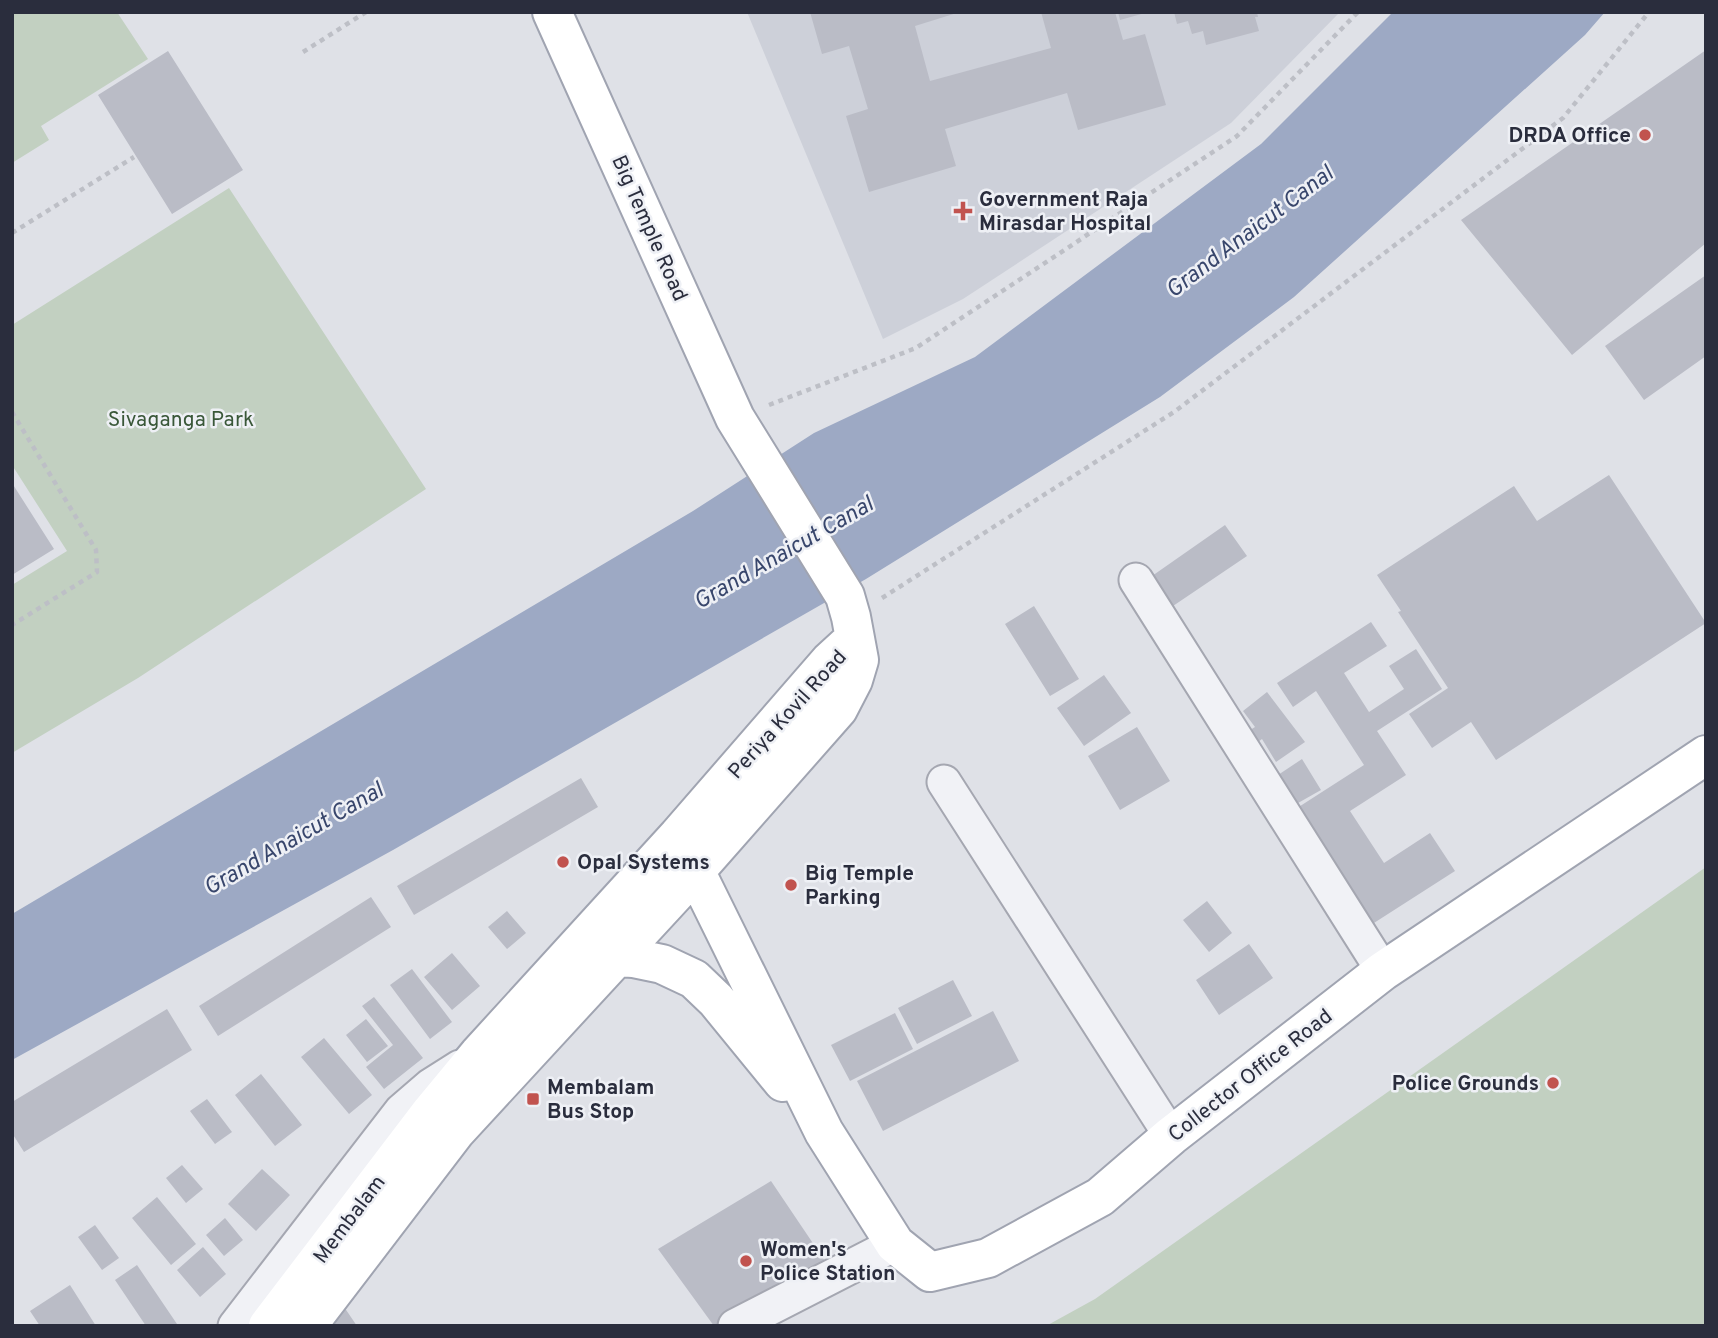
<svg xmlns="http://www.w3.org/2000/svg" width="1718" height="1338" font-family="Overpass,sans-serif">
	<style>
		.built { fill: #cdd0d9 }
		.green { fill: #c2d0c1 }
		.water { fill: #9da9c4 }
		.building { fill: #babcc6 }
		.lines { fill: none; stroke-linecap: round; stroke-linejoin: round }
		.minor-casing { stroke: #a5a7b1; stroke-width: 37 }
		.major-casing { stroke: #a0a4b1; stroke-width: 42 }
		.path { stroke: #bdbfc6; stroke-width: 4.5; stroke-dasharray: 5 5; stroke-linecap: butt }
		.minor { stroke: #f1f2f6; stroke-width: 33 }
		.major { stroke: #fff; stroke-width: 38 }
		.poi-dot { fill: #c1534f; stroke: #eef0f5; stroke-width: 2.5 }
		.labels { text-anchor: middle; stroke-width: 5; stroke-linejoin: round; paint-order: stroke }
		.poi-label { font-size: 21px; font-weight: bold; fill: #2a2d3d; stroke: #eef0f5; text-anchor: start }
		.street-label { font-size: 21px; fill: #2a2d3d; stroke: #eef0f5 }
		.park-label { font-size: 21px; fill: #395738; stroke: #eef0f5 }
		.water-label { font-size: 23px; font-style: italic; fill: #38466c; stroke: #eef0f5 }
	</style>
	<rect width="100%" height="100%" fill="#dfe1e7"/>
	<path class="built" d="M747 12H1340L1231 123 963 299 883 339Z"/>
	<path class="green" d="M12 12H117L148 59 41 126 49 140 12 163Z
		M229 188 426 489 138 678 12 753V585L67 551 12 465V325Z
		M1706 867V1326H1046L1095 1299Z"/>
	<path class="water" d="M1393 12H1605L1585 35 1294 297 1160 397 866 579 393 850 12 1060V914L693 511 814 433 975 357 1261 144Z"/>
	<path class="building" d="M810 12H960L915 26 930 81 1051 48 1041 12H1115L1123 40 1145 34 1166 105 1078 130 1067 93 945 129 956 166 869 192 846 116 868 109 849 46 822 54Z
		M1118 12H1145V13L1120 20Z
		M1174 12H1257L1258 17H1255L1259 31 1206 45 1203 31 1192 34 1188 21 1177 24Z
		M1706 50V243L1572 355 1461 220Z
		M168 51 243 170 172 214 98 95Z
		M1706 275V356L1644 400 1605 346Z
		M1609 475 1706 623 1496 760 1471 722 1432 748 1409 714 1448 688 1398 612 1401 611 1377 575 1514 486 1537 521Z
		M12 483 54 549 12 575Z
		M1225 525 1247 556 1173 606 1152 576Z
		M1034 606 1079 679 1050 696 1005 624Z
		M1371 622 1387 646 1344 673 1369 712 1404 689 1389 666 1416 649 1442 689 1377 731 1406 775 1350 811 1384 863 1430 833 1455 871 1363 930 1294 810 1364 765 1316 691 1293 707 1277 683Z
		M1104 675 1131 713 1084 746 1057 708Z
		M1267 692 1305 742 1276 762 1262 739 1250 748 1242 735 1255 727 1243 711Z
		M1137 727 1170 781 1120 810 1088 756Z
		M1302 759 1321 790 1291 807 1272 779Z
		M581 778 598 807 414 915 397 886Z
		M371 897 391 927 218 1036 199 1006Z
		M1207 901 1232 933 1209 952 1183 920Z
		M507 911 526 933 507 949 488 927Z
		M1249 944 1273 978 1219 1015 1196 980Z
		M452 953 480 986 452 1010 424 977Z
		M412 969 452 1022 430 1039 390 985Z
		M953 980 972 1016 917 1044 898 1008Z
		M374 997 423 1058 384 1089 366 1067 393 1045 362 1006Z
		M167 1009 192 1050 24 1152 12 1133V1102Z
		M993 1011 1019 1061 883 1131 857 1081Z
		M895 1013 913 1049 850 1081 831 1045Z
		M366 1019 388 1046 367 1062 346 1035Z
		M324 1038 372 1095 349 1114 301 1057Z
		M261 1074 302 1125 275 1146 235 1095Z
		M207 1099 232 1132 215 1144 190 1111Z
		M182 1165 203 1189 186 1203 166 1178Z
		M262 1169 290 1195 256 1231 228 1204Z
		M771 1181 833 1273 733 1326H714L658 1249Z
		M157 1197 196 1244 171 1265 132 1218Z
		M225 1218 243 1240 224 1256 206 1235Z
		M95 1225 119 1258 102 1270 78 1237Z
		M203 1247 226 1274 200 1297 177 1270Z
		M137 1265 177 1324 174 1326H146L115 1280Z
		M70 1285 96 1326H40L30 1311Z
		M338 1298 357 1326H316Z"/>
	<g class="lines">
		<g class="minor-casing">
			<path id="minor" d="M1136 580 1383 971
				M944 782 1171 1136
				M235 1326 401 1111 430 1086 460 1067
				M735 1326 895 1244"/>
		</g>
		<g class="major-casing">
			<path id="major" d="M678 836 824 1132 895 1244 930 1272 988 1258 1100 1197 1171 1136 1383 971 1706 755
				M617 957 633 958 662 964 694 979 716 1000 783 1082
				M268 1326 431 1112 479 1054 678 836 830 661 854 639
				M307 1326 456 1131 683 885 838 709 853 680 859 660 851 617 845 596 735 418 552 12"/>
		</g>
		<path class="path" d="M303 52 366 12
			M12 233 134 157
			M769 405 916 348 1237 136 1358 12
			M12 412 96 550 97 572 12 625
			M882 598 1174 412 1563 118 1649 12"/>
		<use href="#minor" class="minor"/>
		<use href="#major" class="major"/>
	</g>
	<g class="poi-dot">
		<circle cx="1645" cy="135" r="7"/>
		<path d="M959.5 200.5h7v7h7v7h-7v7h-7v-7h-7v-7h7z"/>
		<circle cx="563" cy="862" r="7"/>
		<circle cx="791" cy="885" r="7"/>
		<circle cx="1553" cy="1083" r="7"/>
		<rect x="526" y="1092" width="14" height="14" rx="3.5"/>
		<circle cx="746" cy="1261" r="7"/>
	</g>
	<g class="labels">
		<g class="poi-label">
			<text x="1631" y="142" text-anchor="end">DRDA Office</text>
			<text x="979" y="206">Government Raja<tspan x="979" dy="24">Mirasdar Hospital</tspan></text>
			<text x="577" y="869">Opal Systems</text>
			<text x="805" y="880">Big Temple<tspan x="805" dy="24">Parking</tspan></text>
			<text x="1539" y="1090" text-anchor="end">Police Grounds</text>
			<text x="547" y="1094">Membalam<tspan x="547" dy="24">Bus Stop</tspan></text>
			<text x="760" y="1256">Women's<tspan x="760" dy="24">Police Station</tspan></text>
		</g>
		<g class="street-label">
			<text transform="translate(650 228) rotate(66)" y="7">Big Temple Road</text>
			<text transform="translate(787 714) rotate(-48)" y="7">Periya Kovil Road</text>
			<text transform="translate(1250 1075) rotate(-38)" y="7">Collector Office Road</text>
			<text transform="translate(349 1219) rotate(-53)" y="7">Membalam</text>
		</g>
		<g class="park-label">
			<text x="181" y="426">Sivaganga Park</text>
		</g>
		<g class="water-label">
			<text transform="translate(1249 231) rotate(-37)" y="8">Grand Anaicut Canal</text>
			<text transform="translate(783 552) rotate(-30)" y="8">Grand Anaicut Canal</text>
			<text transform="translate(293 838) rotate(-30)" y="8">Grand Anaicut Canal</text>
		</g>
	</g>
	<rect width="1718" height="1338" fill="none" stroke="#2a2d3d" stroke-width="28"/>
</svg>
